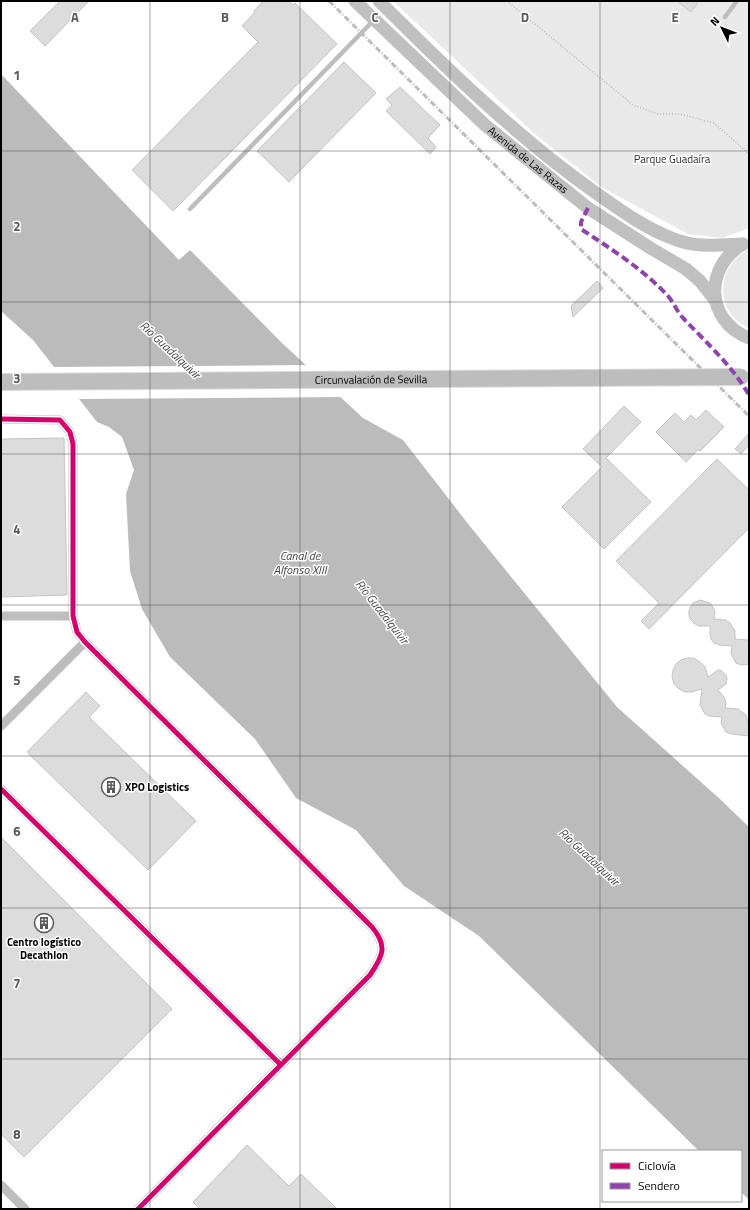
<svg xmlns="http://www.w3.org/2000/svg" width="750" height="1210" font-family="'Titillium Web',sans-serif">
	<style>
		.green { fill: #e9e9e9 }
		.water { fill: #bbb }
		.pier { fill: #fff }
		.building { fill: #dcdcdc; stroke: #c4c4c4 }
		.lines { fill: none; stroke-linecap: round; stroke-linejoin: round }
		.path { stroke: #b8b8b8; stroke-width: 1.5; stroke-dasharray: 1 2; stroke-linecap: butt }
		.lane { stroke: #bdbdbd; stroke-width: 4.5 }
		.street { stroke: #bdbdbd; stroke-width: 9 }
		.secondary { stroke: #c0c0c0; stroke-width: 13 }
		.rail { stroke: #bdbdbd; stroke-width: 3; stroke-dasharray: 6 2 1 2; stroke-linecap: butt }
		.highway-bridge-casing { stroke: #dbdbdb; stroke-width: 18; stroke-linecap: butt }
		.highway-bridge { stroke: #bdbdbd; stroke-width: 16 }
		.quiet { stroke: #8e44ad; stroke-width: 4; stroke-dasharray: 8 4; stroke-linecap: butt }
		.cycleway-casing { stroke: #fff; stroke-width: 8 }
		.cycleway { stroke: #d6006c; stroke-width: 5 }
		.grid { fill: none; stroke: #595959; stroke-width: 1; stroke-opacity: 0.55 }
		.labels { text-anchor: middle; stroke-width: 3; stroke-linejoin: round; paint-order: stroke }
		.park-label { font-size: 11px; fill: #2e2e2e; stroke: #fff }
		.street-label { font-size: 11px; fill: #000; stroke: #fff }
		.poi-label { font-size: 11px; font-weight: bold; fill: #000; stroke: #fff; text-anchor: start }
		.water-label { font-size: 12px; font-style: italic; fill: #3f3f3f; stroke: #fff }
		.grid-label { font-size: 13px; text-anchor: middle; font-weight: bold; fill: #595959; stroke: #fff; stroke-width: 3; stroke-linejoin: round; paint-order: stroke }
	</style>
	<rect width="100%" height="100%" fill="#fff"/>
	<path class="green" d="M393 1H749V228L722 238 688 234 603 188 536 135Z
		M749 249V328C713 312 716 266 749 249Z"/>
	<path class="water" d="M1 74 179 260 190 250 282 343 363 418 403 440 469 525 617 707 721 800 749 827V1200L741 1192V1151H699L479 936 404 886 356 830 296 798 255 739 170 657 142 609 130 571 126 494 134 470 122 437 109 427 97 422 33 340 1 311Z"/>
	<path class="pier" d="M308 365 343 397 77 399 52 367Z"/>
	<path class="building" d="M60 1H89L45 46 30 31Z
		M263 1H289L293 5 295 3 337 44 173 211 132 170 258 42 242 26 255 12 254 11Z
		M677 1H699L691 12Z
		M344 62 376 93 289 182 257 151Z
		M400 87 440 125 428 138 436 147 430 154 386 111 392 105 386 99Z
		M597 281 603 288 573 317 571 306Z
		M624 406 641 422 606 458 651 502 604 549 562 507 602 467 583 449Z
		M706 410 724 427 700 451 698 450 686 462 656 432 675 413 684 422 691 415 696 420Z
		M749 433V445L741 454 735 449Z
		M64 438 67 595 1 597V439Z
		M717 459 749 490V528L649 629 641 621 659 603 616 561Z
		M700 600 710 603 713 607 715 612 714 619 726 620 730 623 735 631V639L749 640V664L741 665 736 663 731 654 732 646 719 645 714 643 711 639 710 634V626H698L694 623 690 619 689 615V610L693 603Z
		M687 658H694L700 662 705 667 708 677 718 670 722 671 726 675 727 678 726 684 718 690 724 697 726 702 725 708 738 709 746 715 749 726V736L731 734 726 732 721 723 722 717 709 716 705 714 700 705 702 689 691 692H685L679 689 674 684 672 677 673 670 676 664 681 660Z
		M86 692 100 706 89 717 196 821 148 870 27 752Z
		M1 837 172 1009 24 1157 1 1134Z
		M247 1145 289 1186 301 1174 337 1209H200L193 1202Z"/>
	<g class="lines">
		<path class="path" d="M507 1 633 105 658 114H680L714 123 749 154"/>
		<path class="lane" d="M725 17 737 1
			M190 209 373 21"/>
		<path class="street" d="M1 419 60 420 70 432 73 444V616L77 632 85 642 372 927C388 946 383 956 370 975L138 1209
			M1 616H73
			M1 726 85 642
			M1 789 281 1065
			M1 1185 25 1209"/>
		<g class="secondary">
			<path id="s1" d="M355 1 485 125 588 208 652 249 686 269 700 281 715 300"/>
			<path d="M379 1C445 67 513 133 589 188 616 207 642 227 674 239 696 248 719 245 743 244"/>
			<path d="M743 244C704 267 705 321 749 338"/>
		</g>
		<path class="rail" d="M329 1 749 416"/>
		<g class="highway-bridge-casing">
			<g id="highway-bridge">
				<path id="s2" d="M1 382 741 377"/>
			</g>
		</g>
		<use href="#highway-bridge" class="highway-bridge"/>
		<path class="quiet" d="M588 208 581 222V229C611 249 643 269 668 296 674 303 677 312 684 319 706 342 733 367 749 395"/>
		<g class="cycleway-casing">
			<path id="cycleway" d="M1 419 60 420 70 432 73 444V616L77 632 85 642 372 927C388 946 383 956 370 975L138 1209
				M1 789 281 1065"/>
		</g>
		<use href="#cycleway" class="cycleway"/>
	</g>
	<path class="grid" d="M150 1V1209M300 1V1209M450 1V1209M600 1V1209M1 151H749M1 302H749M1 454H749M1 605H749M1 756H749M1 908H749M1 1059H749"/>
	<defs>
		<g id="building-ring" transform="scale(1)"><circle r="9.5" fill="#fff" stroke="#595959" stroke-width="1.5"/><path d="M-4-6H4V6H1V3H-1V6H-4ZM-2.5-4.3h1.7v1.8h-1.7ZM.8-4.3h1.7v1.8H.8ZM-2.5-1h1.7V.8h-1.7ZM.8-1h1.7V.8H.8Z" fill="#595959"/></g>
	</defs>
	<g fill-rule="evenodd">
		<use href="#building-ring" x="111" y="787"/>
		<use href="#building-ring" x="44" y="923"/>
	</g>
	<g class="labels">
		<g class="park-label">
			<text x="672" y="163">Parque Guadaíra</text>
		</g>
		<g class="street-label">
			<text dy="4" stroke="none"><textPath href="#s1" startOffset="235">Avenida de Las Razas</textPath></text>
			<text dy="4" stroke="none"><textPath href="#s2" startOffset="370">Circunvalación de Sevilla</textPath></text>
		</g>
		<g class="poi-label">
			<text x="125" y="791">XPO Logistics</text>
			<text x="44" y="946" text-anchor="middle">Centro logístico<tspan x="44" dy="13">Decathlon</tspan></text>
		</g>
		<g class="water-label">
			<text transform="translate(170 350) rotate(43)" y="4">Río Guadalquivir</text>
			<text x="300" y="560">Canal de<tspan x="300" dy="14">Alfonso XIII</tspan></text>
			<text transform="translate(382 612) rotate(52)" y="4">Río Guadalquivir</text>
			<text transform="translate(589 857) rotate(43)" y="4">Río Guadalquivir</text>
		</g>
	</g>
	<g class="grid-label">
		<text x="75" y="22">A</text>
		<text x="225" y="22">B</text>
		<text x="375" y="22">C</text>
		<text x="525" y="22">D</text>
		<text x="675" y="22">E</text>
		<text x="17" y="80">1</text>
		<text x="17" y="231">2</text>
		<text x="17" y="383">3</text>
		<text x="17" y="534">4</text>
		<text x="17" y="685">5</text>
		<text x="17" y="836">6</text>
		<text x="17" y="988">7</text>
		<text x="17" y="1139">8</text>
	</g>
	<rect width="750" height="1210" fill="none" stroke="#000000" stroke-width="4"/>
	<rect x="602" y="1150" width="140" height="52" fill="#ffffff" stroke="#999999"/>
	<rect x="610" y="1163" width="20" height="6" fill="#d6006c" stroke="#999999"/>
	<text x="638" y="1170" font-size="12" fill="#000000">Ciclovía</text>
	<rect x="610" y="1183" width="20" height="6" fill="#8e44ad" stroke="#999999"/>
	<text x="638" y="1190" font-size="12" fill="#000000">Sendero</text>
	<g transform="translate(722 28) rotate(313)" stroke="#ffffff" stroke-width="3" paint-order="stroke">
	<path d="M0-3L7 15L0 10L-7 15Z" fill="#000000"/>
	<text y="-6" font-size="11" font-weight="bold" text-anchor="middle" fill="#000000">N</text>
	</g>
</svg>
